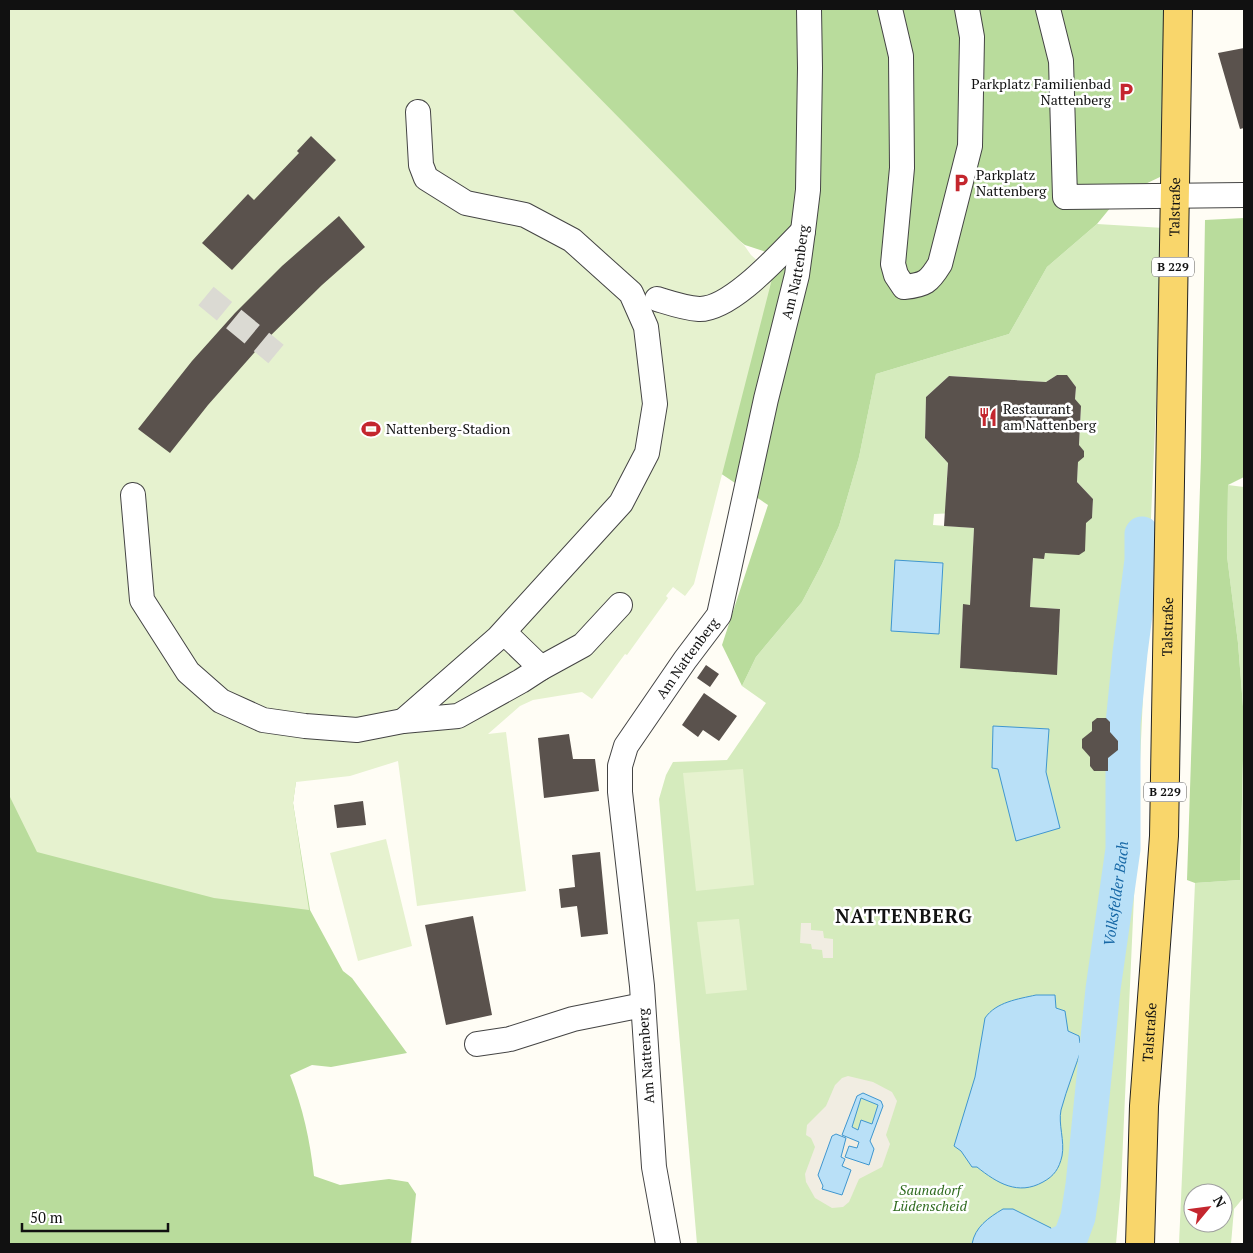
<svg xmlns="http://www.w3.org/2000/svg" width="1253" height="1253" font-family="'PT Serif',serif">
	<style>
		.green { fill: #d5ebbd; fill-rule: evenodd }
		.forest { fill: #b9dc9c }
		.pitch { fill: #e6f2cf }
		.plaza { fill: #f1ede2; fill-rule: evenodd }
		.water { fill: #b9e0f7; stroke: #3f96cf; fill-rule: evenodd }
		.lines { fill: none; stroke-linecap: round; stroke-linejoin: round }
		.river { stroke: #b9e0f7; stroke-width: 35 }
		.building { fill: #5a524d }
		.minor-tunnel { stroke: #dbdad3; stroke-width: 24; stroke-dasharray: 24 12; stroke-linecap: butt }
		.minor-casing { stroke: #444; stroke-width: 26 }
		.major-casing { stroke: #222; stroke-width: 30 }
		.minor { stroke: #fff; stroke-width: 24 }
		.major { stroke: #f9d66b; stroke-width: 28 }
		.labels { text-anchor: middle; stroke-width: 5; stroke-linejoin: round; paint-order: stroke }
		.shield { fill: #fff; stroke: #585858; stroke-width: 1 }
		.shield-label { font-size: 12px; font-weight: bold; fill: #111 }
		.poi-label { font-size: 14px; fill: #111; stroke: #fff; text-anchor: start }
		.street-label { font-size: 14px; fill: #111; stroke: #fff }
		.park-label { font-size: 14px; font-style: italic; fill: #2f6b1f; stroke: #fff }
		.water-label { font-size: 15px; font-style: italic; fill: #1768a6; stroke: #fff }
		.district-label { font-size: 19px; font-weight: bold; letter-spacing: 1px; fill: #111; stroke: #fff }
	</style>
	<rect width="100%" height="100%" fill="#fffdf5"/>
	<path class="green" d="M1097 224 1164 228 1121 1186 1116 1244H697L659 799 666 775 673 762 727 760 766 703 742 686 756 657 802 602 822 564 839 526 859 457 876 374 1009 334 1047 267ZM1057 375 1067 376 1076 387 1075 399 1081 407 1079 446 1084 451V457L1078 461 1077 482 1093 499 1092 518 1085 523 1047 512 1044 558H1033L1030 607 1060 609 1057 674 960 668 963 605H970L974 528 933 525 934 514 956 513 946 492 948 461 945 460 925 438 926 397 949 376 1046 382Z
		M1228 485 1244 487V719L1238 643 1227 556Z
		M1244 729V1197L1234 1209 1231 1244H1179L1195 883 1240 880ZM1193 1193H1223V1223H1193Z"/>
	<path class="forest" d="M440 9H1164L1160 177 1120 196 1097 224 1047 267 1009 334 876 374 859 457 839 526 822 564 802 602 756 657 742 686 722 645 768 505 708 465 778 256 745 245Z
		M1244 218V477L1228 485 1227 556 1238 643 1244 719 1240 880 1195 883 1187 880 1201 457 1205 220Z
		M9 332 296 781 293 803 310 910 343 971 352 978 407 1053 331 1067 312 1065 290 1075C303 1108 310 1140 314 1176L340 1185 389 1179 408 1182 416 1194 411 1244H9Z"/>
	<path class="pitch" d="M9 9H512L744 245 751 255 773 275 694 584 685 596 673 587 666 596 668 598 627 655 625 654 592 699 582 692 533 700 520 706 488 734 506 732 526 891 417 906 398 761 350 776 296 782 293 803 309 910 214 898 37 852 9 795Z
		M743 769 754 885 696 891 683 773Z
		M386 839 412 946 358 961 330 853Z
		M739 919 747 990 706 994 697 922Z"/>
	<path class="plaza" d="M801 923H811V930L823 931 824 938 833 939V958H823L822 950 812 949 811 944 800 943Z
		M848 1076 873 1082 892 1092 897 1101 886 1135 890 1144 882 1167 859 1179 849 1202 843 1207 832 1208 815 1198 806 1182 805 1174 815 1147 811 1138 806 1135 807 1125 826 1106 835 1085 842 1078ZM863 1093 883 1106 870 1141 845 1157 849 1146 857 1148 859 1142 842 1134ZM845 1142 840 1157 842 1166 850 1170 822 1188Z"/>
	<path class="water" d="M895 560 943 563 939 634 891 631Z
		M993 726 1049 729 1046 772 1060 828 1016 841 998 769 992 768Z
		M1036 995H1055L1056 1008 1065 1011 1068 1031 1079 1036 1080 1043 1083 1044C1076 1066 1067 1088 1061 1110 1058 1124 1065 1141 1062 1156 1059 1169 1054 1176 1043 1182 1018 1196 997 1183 977 1167H972L961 1151 954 1146 975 1077 985 1018C996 1002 1018 999 1036 995Z
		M863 1093 881 1101 883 1106 870 1141 874 1149 869 1165 845 1157 849 1146 857 1148 859 1142 842 1135 857 1096ZM861 1098 878 1105 872 1124 861 1120 858 1130 852 1127Z
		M836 1134 846 1138 841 1157 845 1159 842 1166 851 1170 842 1195 822 1189 823 1186 818 1175 832 1136Z
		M1003 1209H1013L1051 1228 1059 1244H972C975 1227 988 1218 1003 1209Z"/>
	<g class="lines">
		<path class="river" id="s1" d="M1059 1244 1070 1239 1078 1217 1083 1185 1103 989 1123 849V724L1130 653 1142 560V534"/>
	</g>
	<path class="building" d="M1244 48V128L1240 129 1218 53Z
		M311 136 336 160 232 270 202 243 248 194 254 200 299 153 297 151Z
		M339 216 365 247 322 285 262 344 208 405 170 453 138 429 192 361 235 313 282 266Z
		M1057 375H1067L1076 387 1075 399 1081 406 1079 445 1084 451V457L1078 462 1077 482 1093 499 1092 518 1086 523 1085 551 1079 555 1045 553 1044 559 1033 558 1030 607 1060 609 1057 675 960 668 963 604 970 605 974 528 944 526 948 463 925 438 926 397 949 376 1046 382Z
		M706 665 719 674 710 687 697 678Z
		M704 693 737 716 719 741 703 730 698 737 682 725Z
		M1097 718H1106L1110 722V732L1118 741V750L1108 758V771H1094L1090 766V757L1082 748V739L1092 731V722Z
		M569 734 573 759H595L599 791 544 798 538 738Z
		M363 801 366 825 337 828 334 805Z
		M600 852 608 934 581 937 577 906 561 908 559 889 575 887 572 855Z
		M473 916 492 1015 446 1025 425 925Z"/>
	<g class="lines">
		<path class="minor-tunnel" d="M206 296 276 354"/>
		<g class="minor-casing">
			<g id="minor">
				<path d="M890 9 901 56 902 168 893 264 896 275 904 287C925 285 929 282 940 264L970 146 972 37 967 9"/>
				<path d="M1048 9 1061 61 1065 197 1244 195"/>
				<path d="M657 299C670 303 684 308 699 309 731 310 781 253 803 231"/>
				<path d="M133 495 142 600 188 672 221 701 263 720 305 726 357 730 403 721 458 716 521 681 541 668 583 645 620 605"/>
				<path d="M511 639 541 668"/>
				<path d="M403 721 498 638 621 503 647 453 655 404 646 327 631 293 572 240 525 215 466 203 426 178 421 165 418 112"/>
				<path d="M477 1044 510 1039 573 1019 643 1005"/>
				<path id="s2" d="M668 1244 654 1167 642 986 620 792V766L626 746 685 660 719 615 766 399 797 275 803 231 808 190 810 68 809 9"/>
			</g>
		</g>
		<g class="major-casing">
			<g id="major">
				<path id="s3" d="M1140 1244 1144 1106 1164 836 1178 9"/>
			</g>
		</g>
		<use href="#minor" class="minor"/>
		<use href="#major" class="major"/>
	</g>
	<defs>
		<g id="parking-bare" transform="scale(1.5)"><path d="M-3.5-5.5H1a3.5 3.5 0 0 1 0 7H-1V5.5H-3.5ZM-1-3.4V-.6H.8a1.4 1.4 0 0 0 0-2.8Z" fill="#c4262e" stroke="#fff" stroke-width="2.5" paint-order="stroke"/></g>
		<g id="restaurant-bare" transform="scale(1.5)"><path d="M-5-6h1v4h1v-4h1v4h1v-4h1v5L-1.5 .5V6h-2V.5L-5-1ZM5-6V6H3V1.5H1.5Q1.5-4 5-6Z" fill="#c4262e" stroke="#fff" stroke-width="2.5" paint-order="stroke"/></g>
		<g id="stadium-bare" transform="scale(1.5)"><path d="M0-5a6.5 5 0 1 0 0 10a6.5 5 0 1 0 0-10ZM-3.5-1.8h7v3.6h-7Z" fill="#c4262e" stroke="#fff" stroke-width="2.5" paint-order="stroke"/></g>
	</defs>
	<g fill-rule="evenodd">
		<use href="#parking-bare" x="1126" y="92"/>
		<use href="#parking-bare" x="961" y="183"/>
		<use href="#restaurant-bare" x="988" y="417"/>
		<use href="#stadium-bare" x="371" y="429"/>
	</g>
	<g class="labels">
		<g class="shield">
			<rect x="1152" y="257.5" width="42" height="19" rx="4"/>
			<rect x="1144" y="782.5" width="42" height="19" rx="4"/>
		</g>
		<g class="shield-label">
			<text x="1173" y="271">B 229</text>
			<text x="1165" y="796">B 229</text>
		</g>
		<g class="poi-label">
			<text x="1111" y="89" text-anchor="end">Parkplatz Familienbad<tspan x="1111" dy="16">Nattenberg</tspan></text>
			<text x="976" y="180">Parkplatz<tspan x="976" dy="16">Nattenberg</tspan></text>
			<text x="1003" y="414">Restaurant<tspan x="1003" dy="16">am Nattenberg</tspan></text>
			<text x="386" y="434">Nattenberg-Stadion</text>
		</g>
		<g class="street-label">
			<text dy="5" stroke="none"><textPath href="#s3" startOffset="1038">Talstraße</textPath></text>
			<text dy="5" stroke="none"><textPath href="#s2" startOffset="1014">Am Nattenberg</textPath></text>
			<text dy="5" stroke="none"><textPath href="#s3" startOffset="618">Talstraße</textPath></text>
			<text dy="5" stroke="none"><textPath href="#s2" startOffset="609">Am Nattenberg</textPath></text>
			<text dy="5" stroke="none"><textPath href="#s3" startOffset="212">Talstraße</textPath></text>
			<text transform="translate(646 1056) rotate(-94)" y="5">Am Nattenberg</text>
		</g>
		<g class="park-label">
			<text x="930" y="1195">Saunadorf<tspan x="930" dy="16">Lüdenscheid</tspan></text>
		</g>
		<g class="water-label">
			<text dy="5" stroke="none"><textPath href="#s1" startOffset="361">Volksfelder Bach</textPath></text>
		</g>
		<g class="district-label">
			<text x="904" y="923">NATTENBERG</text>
		</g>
	</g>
	<rect width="1253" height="1253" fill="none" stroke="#111111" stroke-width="20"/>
	<g transform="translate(1208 1208) rotate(61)"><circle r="24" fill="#ffffff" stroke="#a0a0a0"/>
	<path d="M0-4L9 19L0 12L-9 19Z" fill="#c4262e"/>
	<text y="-8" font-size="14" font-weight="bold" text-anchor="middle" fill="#111111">N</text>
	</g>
	<path d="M22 1223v8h146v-8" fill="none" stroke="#111111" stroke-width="2.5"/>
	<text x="30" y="1223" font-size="15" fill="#111111" stroke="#ffffff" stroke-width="4" paint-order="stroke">50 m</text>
</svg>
